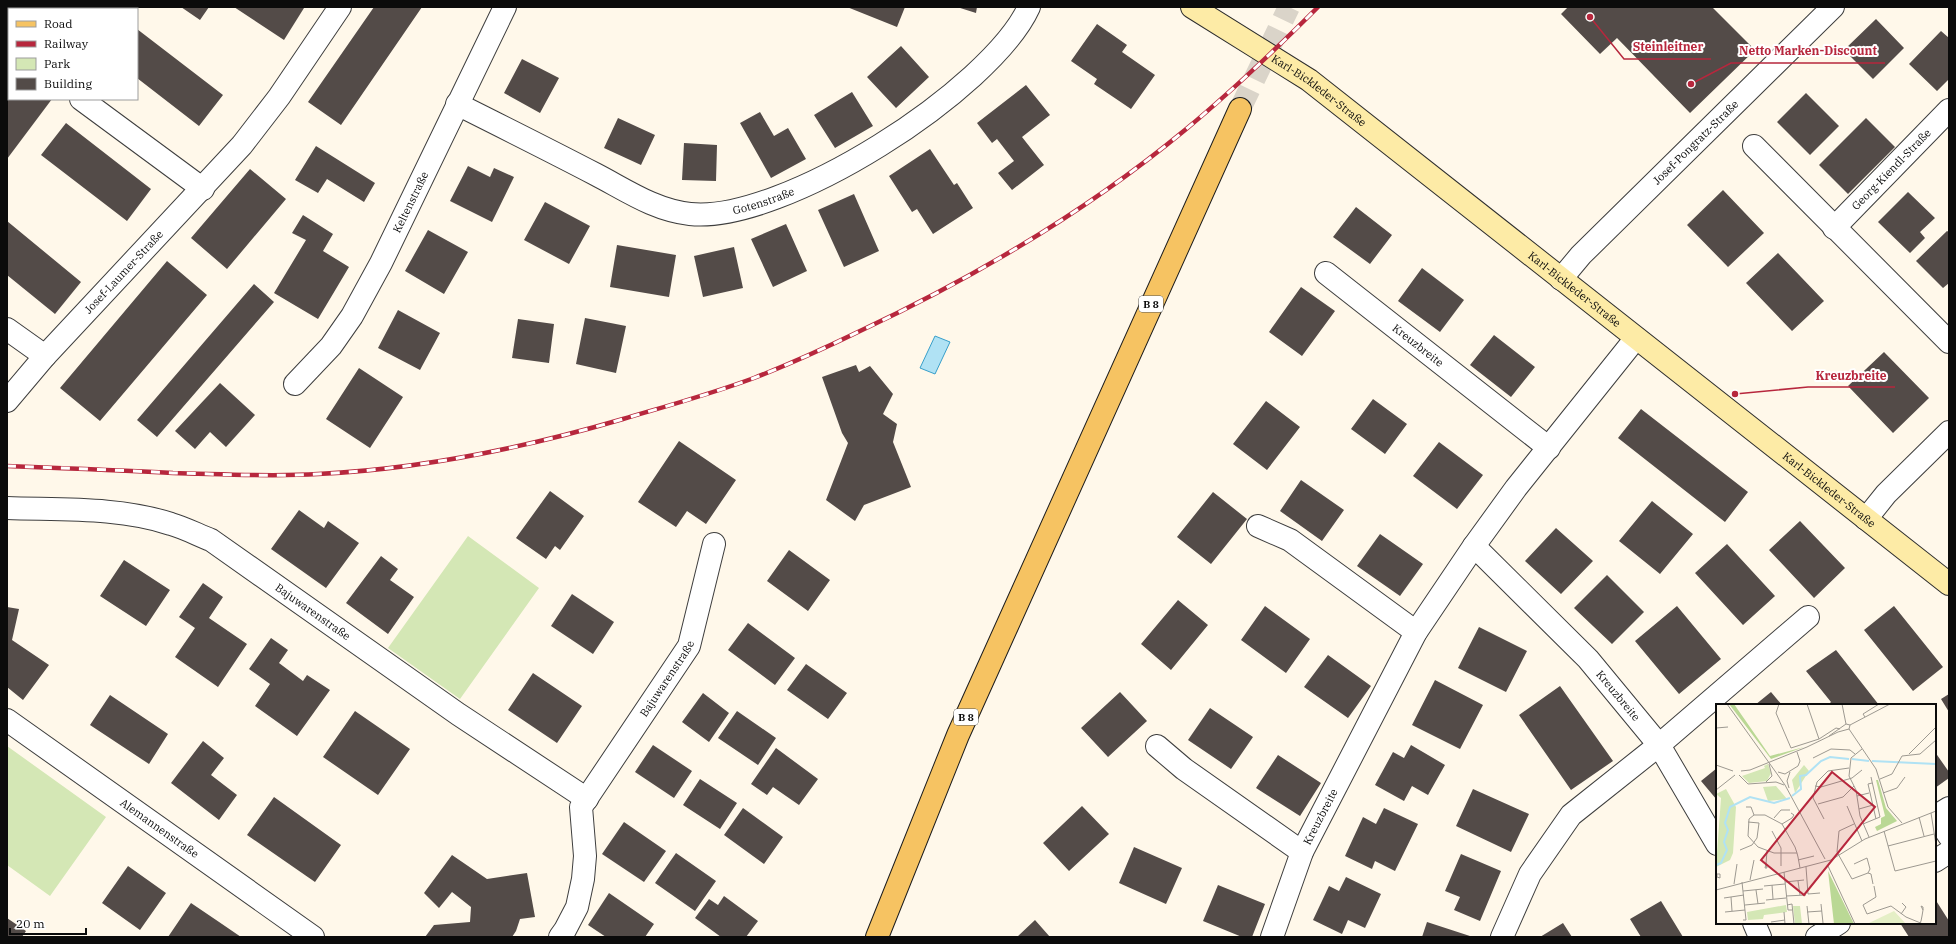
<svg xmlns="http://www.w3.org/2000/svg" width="1956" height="944" font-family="'IBM Plex Serif',serif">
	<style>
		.green { fill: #d4e7b5 }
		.water { fill: #b0e2f4; stroke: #389fca }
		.building { fill: #534b48 }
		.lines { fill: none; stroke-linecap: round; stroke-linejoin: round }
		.primary-tunnel { stroke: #dad4c9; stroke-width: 22; stroke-dasharray: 22 11; stroke-linecap: butt }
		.street-casing { stroke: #3e3e3e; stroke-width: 24 }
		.secondary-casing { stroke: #2d2d2d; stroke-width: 24 }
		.primary-casing { stroke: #1c1c1c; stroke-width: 24 }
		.street { stroke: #fff; stroke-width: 22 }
		.secondary { stroke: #fdeba6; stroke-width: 22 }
		.primary { stroke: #f6c362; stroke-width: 22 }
		.rail-casing { stroke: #b7273d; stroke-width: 4.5 }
		.rail { stroke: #fff; stroke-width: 3; stroke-dasharray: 9; stroke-linecap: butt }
		.labels { text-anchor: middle; stroke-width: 4; stroke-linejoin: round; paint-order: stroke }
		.shield { fill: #fff; stroke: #545454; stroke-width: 1 }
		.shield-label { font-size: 10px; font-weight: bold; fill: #0b0b0b }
		.street-label { font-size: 11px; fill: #0b0b0b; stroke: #fff }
		.inset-river { fill: none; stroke: #b0e2f4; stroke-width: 2 }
		.inset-road { fill: none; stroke: #9d9991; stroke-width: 1 }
		.view { fill: #b7273d; fill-opacity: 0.15; stroke: #b7273d; stroke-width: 2 }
		.inset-edge { fill: none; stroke: #0b0b0b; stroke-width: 2 }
		.leader { fill: none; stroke: #b7273d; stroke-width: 1.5 }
		.callout-dot { fill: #b7273d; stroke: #fff; stroke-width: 1.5 }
		.callout-label { font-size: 12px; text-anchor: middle; font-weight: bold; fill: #b7273d; stroke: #fff; stroke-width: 4; stroke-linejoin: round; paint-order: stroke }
	</style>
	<rect width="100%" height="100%" fill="#fff8ea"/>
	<path class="green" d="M468 536 539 588 460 699 388 648Z
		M7 746 106 817 50 896 7 865Z"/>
	<path class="water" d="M935 336 950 342 935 374 920 368Z"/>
	<path class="building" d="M74 7H126L125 9H73Z
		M181 7H209L200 20Z
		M234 7H303L304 8 284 40Z
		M374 7H422L341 125 308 102Z
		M847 7H905L897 27Z
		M957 7H977L976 13Z
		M1568 7H1712L1755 50 1690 113 1617 38 1600 54 1561 14Z
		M1876 19 1904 48 1873 79 1844 50Z
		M1097 24 1127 45 1122 52 1155 75 1131 109 1094 84 1097 79 1071 61Z
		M137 29 223 95 199 126 137 78Z
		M1941 31 1949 38V79L1937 91 1909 64Z
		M901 46 929 77 896 108 867 77Z
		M522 59 559 78 540 113 504 93Z
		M1026 85 1050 115 1022 137 1044 165 1012 190 998 173 1014 161 997 139 992 143 977 123Z
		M9 91V99H52L7 159V94Z
		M852 92 873 126 835 148 814 115Z
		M1806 93 1839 126 1810 155 1777 122Z
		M760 112 774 136 788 128 806 159 771 178 740 123Z
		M618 118 655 135 641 165 604 148Z
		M1866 118 1895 147 1848 194 1819 165Z
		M66 123 151 189 127 221 41 155Z
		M684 143 717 145 716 181 682 180Z
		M316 146 375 183 364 202 327 179 318 193 295 180Z
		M930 149 954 185 957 183 973 208 933 234 917 209 912 212 889 176Z
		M468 166 490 177 494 168 514 177 492 222 450 201Z
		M250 169 286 199 227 269 191 238Z
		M1723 190 1764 233 1728 267 1687 225Z
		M1908 192 1935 218 1920 232 1925 238 1910 253 1878 222Z
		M854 194 879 251 844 267 818 210Z
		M545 202 590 226 569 264 524 240Z
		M1356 207 1392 235 1370 264 1333 237Z
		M303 215 333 234 323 251 349 267 318 319 274 293 306 240 292 233Z
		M7 221 81 282 55 314 7 275Z
		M786 224 807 271 773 287 751 239Z
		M428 230 468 252 444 294 405 271Z
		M1947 231 1949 232V283L1943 288 1916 261Z
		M617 245 676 255 669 297 610 287Z
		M734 247 743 288 703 297 694 256Z
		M1778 253 1824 301 1792 331 1746 283Z
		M167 261 207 295 100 421 60 388Z
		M1422 268 1464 300 1440 332 1398 301Z
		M254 284 274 302 157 437 137 420Z
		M1301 287 1335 311 1302 356 1269 332Z
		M398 310 440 333 420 370 378 348Z
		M585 318 626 326 616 373 576 364Z
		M518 319 554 324 549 363 512 358Z
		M1494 335 1535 367 1511 397 1470 365Z
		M1884 352 1929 398 1893 433 1848 386Z
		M856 365 859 372 870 366 893 394 883 414 897 424 893 442 911 487 864 505 855 521 826 500 848 443 842 433 822 377Z
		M359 368 403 397 370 448 326 419Z
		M220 383 255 415 226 447 210 432 195 449 175 431Z
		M1373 399 1407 424 1385 454 1351 429Z
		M1266 401 1300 427 1267 470 1233 444Z
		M1641 409 1748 492 1725 522 1618 438Z
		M679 441 736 480 706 524 687 511 676 527 638 502Z
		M1439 442 1483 475 1457 509 1413 476Z
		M1301 480 1344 510 1322 541 1280 511Z
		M550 491 584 516 560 550 555 546 546 559 516 538Z
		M1213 492 1247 519 1211 564 1177 537Z
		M1652 501 1693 534 1660 574 1619 541Z
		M299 510 324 528 328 521 359 543 326 588 271 549Z
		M1800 521 1845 568 1814 598 1769 550Z
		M1556 528 1593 561 1561 594 1525 561Z
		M1380 534 1423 564 1400 596 1357 566Z
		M1727 544 1775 596 1743 625 1695 573Z
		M789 550 830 580 808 611 767 581Z
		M381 556 398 569 390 580 414 597 388 634 346 603Z
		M124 560 170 590 146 626 100 596Z
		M1607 575 1644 612 1612 644 1574 608Z
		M203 583 223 597 209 618 247 644 218 687 175 657 195 628 179 617Z
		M572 594 614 622 593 654 551 626Z
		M1178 600 1208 625 1171 670 1141 644Z
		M1265 606 1310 639 1286 673 1241 640Z
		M1677 606 1721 659 1679 694 1635 641Z
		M1894 606 1943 667 1913 691 1864 630Z
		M7 607 19 609 12 640 49 665 23 700 7 687Z
		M748 623 795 658 775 685 728 650Z
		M1479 627 1527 651 1506 692 1458 668Z
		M271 638 288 650 279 663 303 681 307 675 330 690 297 736 255 706 270 684 249 669Z
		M1836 650 1879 705H1828L1831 702 1806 671Z
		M1328 655 1371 686 1348 718 1304 687Z
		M806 664 847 693 828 719 787 690Z
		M533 673 582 706 557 743 508 710Z
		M1435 680 1483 705 1460 749 1412 725Z
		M1560 686 1613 761 1571 790 1519 715Z
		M1120 692 1147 721 1108 757 1081 728Z
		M1771 692 1782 705H1755Z
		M703 693 729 713 709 742 682 722Z
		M1949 694V712L1941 699Z
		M110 695 168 734 149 764 90 725Z
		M1210 708 1253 737 1231 769 1188 740Z
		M355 711 410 749 378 795 323 757Z
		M737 711 776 738 758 765 718 738Z
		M203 741 224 758 211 775 237 795 219 820 171 783Z
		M653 745 692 771 674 798 635 772Z
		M1411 745 1445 765 1428 795 1412 786 1404 801 1375 785 1393 752 1404 758Z
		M776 748 818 779 799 805 773 787 767 795 751 784Z
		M1935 752 1949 772V778L1935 788Z
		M1278 755 1321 783 1300 816 1256 788Z
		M1717 768V800L1701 781Z
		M700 779 737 803 720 829 683 805Z
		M1473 789 1529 814 1511 852 1456 826Z
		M274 797 341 845 315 882 247 835Z
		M1082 806 1109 834 1069 871 1043 843Z
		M743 808 783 837 764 864 724 835Z
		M1384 808 1418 824 1395 871 1375 861 1372 869 1345 856 1363 817 1376 824Z
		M624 822 666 851 644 882 602 854Z
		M1134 847 1182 868 1166 904 1119 883Z
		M676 853 716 881 695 911 655 883Z
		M1461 854 1501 871 1480 921 1454 910 1460 897 1445 891Z
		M452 855 487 879 527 873 535 917 520 919 516 931 512 937H425L434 925 470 922 471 907 452 892 439 908 424 893Z
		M128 866 166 893 140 930 102 903Z
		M1346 877 1381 894 1365 928 1348 920 1342 934 1313 920 1329 886 1339 891Z
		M1218 885 1265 904 1252 937H1242L1203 921Z
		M609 893 654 924 645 937H606L588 925Z
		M724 896 758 921 746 937H721L695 918 709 899 718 905Z
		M1935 899 1949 921V937H1909L1900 923H1935Z
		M1661 901 1683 937H1641L1630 919Z
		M191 903 222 924 241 937H168Z
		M7 918 26 931 22 937H7Z
		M1035 920 1050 937H1017Z
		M1427 922 1473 937H1422Z
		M1563 923 1572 937H1540Z"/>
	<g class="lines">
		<path class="primary-tunnel" d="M1240 109 1289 7"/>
		<g class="street-casing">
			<g id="street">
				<path d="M37 9 39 7"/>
				<path d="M7 48 9 45"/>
				<path d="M81 99 203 189"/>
				<path id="s1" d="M457 104C503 127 549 150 595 174 626 190 654 210 690 214 782 224 991 90 1029 7"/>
				<path d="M1754 146 1949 342"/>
				<path id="s2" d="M1834 228 1949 110"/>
				<path id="s3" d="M1326 273 1549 448"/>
				<path id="s4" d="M1561 279 1581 255 1833 7"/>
				<path d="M7 329 45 356"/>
				<path id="s5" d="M295 384 331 346 352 316 381 263 505 7"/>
				<path id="s6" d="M7 401 45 356 242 145 279 97 340 7"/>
				<path id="s7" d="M7 508C61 510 120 507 171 524 185 528 198 535 211 540L458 714 587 799"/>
				<path d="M1866 519 1886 494 1949 432"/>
				<path d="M1258 526 1290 540 1416 632"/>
				<path id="s8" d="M1474 546 1588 659 1659 745 1717 844"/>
				<path id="s9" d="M7 720 313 937"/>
				<path d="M1157 746 1184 769 1302 852"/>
				<path d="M1949 808 1936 816 1949 836"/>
				<path d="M1935 861 1949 852"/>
				<path d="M1754 923 1760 937"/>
				<path id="s10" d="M560 937 565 930 577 907 583 879 585 856 581 807 689 646 714 544"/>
				<path id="s11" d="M1272 937 1302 852 1416 632 1474 546 1516 488 1636 338"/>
				<path d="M1502 937 1530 874 1571 815 1659 745 1808 617"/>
				<path d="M1817 937 1839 923"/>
			</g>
		</g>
		<g class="secondary-casing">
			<g id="secondary">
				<path id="s12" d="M1192 7 1309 80 1949 584"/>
			</g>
		</g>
		<g class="primary-casing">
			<path id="primary" d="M877 937 958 735 1240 109"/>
		</g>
		<use href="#street" class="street"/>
		<use href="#secondary" class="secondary"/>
		<use href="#primary" class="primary"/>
		<g class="rail-casing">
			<path id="rail" d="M7 466C62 468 118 470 173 473 221 474 270 477 318 474 421 469 524 448 623 419 667 406 711 394 754 378 790 364 825 348 860 331 975 277 1087 211 1185 130 1231 92 1276 49 1318 7"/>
		</g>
		<use href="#rail" class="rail"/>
	</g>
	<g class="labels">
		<g class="shield">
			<rect x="1139" y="296" width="24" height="16" rx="3"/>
			<rect x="954" y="709" width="24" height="16" rx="3"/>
		</g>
		<g class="shield-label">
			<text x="1151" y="308">B 8</text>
			<text x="966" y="721">B 8</text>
		</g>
		<g class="street-label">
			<text dy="4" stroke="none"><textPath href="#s12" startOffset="152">Karl-Bickleder-Straße</textPath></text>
			<text dy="4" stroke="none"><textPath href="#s4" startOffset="192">Josef-Pongratz-Straße</textPath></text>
			<text dy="4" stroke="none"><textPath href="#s2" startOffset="82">Georg-Kiendl-Straße</textPath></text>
			<text dy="4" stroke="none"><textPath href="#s1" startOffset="334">Gotenstraße</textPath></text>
			<text dy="4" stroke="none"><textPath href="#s5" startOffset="217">Keltenstraße</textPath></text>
			<text dy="4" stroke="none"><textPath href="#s6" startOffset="174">Josef-Laumer-Straße</textPath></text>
			<text dy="4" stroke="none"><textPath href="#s12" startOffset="476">Karl-Bickleder-Straße</textPath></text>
			<text dy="4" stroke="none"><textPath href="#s3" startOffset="117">Kreuzbreite</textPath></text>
			<text dy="4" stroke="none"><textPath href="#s12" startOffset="800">Karl-Bickleder-Straße</textPath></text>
			<text dy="4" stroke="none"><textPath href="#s7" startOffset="333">Bajuwarenstraße</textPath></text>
			<text dy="4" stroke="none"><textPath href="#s10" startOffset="290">Bajuwarenstraße</textPath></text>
			<text dy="4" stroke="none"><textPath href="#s8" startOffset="208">Kreuzbreite</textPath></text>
			<text dy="4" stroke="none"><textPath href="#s11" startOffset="130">Kreuzbreite</textPath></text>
			<text dy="4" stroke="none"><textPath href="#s9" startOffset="187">Alemannenstraße</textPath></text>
		</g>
	</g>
	<g transform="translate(1716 704)">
		<rect width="220" height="220" fill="#fff8ea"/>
		<path d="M52 60 55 69 51 77 33 79 26 72 49 64 48 62ZM88 61 93 67 79 89 76 76ZM60 82 71 95 52 97 47 83ZM10 85 20 103 17 149 14 156 0 163 5 94 0 90ZM70 201 71 208 48 211 47 215 32 216 31 208ZM77 202H84L86 220H79Z" fill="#d4e7b5"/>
		<path d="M13 0H18L54 52 88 43 55 55ZM160 76H162L170 104 181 117 161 127 159 123 165 120V114L169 112ZM112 167 138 220H118Z" fill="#bad895"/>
		<path d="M178 207 190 220H152L153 219Z" fill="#e5efc6"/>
		<path class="inset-river" d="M136 55 153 57M156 57 220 60M76 92 85 85 84 72 90 71 105 57 114 53 133 55M0 161 5 159 11 146 8 138 12 126 9 119 14 103 34 93 58 99 74 94"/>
		<path class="inset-road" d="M11 0 69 81 109 155M63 0 60 9 75 44 103 35 120 24 124 25M91 0 103 35M126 0 130 20M149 13 147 10 163 0M134 21 174 0M0 24 12 23M133 25 160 65 172 103 186 119M146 45 135 54 133 72 140 86 144 112 153 133M193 50 220 23M97 54 115 45 134 46 139 50M0 61 17 67M25 67 34 66 91 43 122 28 133 25 134 21 130 20 113 32M62 68 69 70 82 62 84 57 81 48M23 71 32 80 60 78 68 81M164 75 176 70 186 52 204 50 220 36M50 78 56 72 53 60M156 79 152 80 160 115M99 82 105 83 136 74 146 66M73 84 71 77 74 68M0 86 19 71M167 89 181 84 189 73M141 92 153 89M102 100 127 93 138 82M131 102 146 137M30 103H35L38 111M143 105 157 101M215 109 220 141M203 113 208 132M58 114 65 106H74M108 115 97 94 101 78 112 67 133 64M66 120 76 114 78 111 75 109M138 120 123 127 121 148 136 175 152 169M147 120 164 113 155 73M56 127 65 144V162M168 127 179 167 220 157M172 142 218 130M24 146 36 141 41 134 43 119 32 118M81 149H58L42 143 32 132 33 115 38 111H49L66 120 79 143 81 149 82 153 84 164M82 156 98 152M50 160 51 164H49L50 160 51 147M138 160 151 154 154 165 152 169M112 162 139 220M90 163 92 190 104 189M68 168 72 206H76M152 169 155 170 157 180M0 170H4V174L1 173V170M34 176 38 156M82 177 84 191M26 178 30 216H27M69 178 88 176M18 180 21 160M56 181 57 195M48 182 69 180M158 182 160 193 147 201 151 210 175 202 190 213 207 220M0 186 115 156 149 135 220 107M40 186 42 200M27 187 47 185M70 192 90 191M15 193 16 207M8 194 28 191M50 196 70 194M105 200 107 219M29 201 49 199M71 201 76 200 78 220M91 202 93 220M9 208 29 206M68 208 69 220M91 208 106 207M185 210 190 203 186 199M55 218 69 216M204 219 205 217 206 212 207 206V203L205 202 207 206"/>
		<path class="view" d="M116 68 159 103 88 191 45 156Z"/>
		<rect width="220" height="220" class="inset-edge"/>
	</g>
	<path class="leader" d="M1590 17L1624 59H1711M1691 84L1731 63H1885M1735 394L1808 387H1895"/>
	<g class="callout-dot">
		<circle cx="1590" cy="17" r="4"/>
		<circle cx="1691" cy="84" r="4"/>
		<circle cx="1735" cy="394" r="4"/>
	</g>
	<g class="callout-label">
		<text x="1668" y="51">Steinleitner</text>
		<text x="1808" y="55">Netto Marken-Discount</text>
		<text x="1851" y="380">Kreuzbreite</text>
	</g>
	<rect width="1956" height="944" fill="none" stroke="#0b0b0b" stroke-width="16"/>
	<rect x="8" y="8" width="130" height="92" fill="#ffffff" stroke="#9d9d9d"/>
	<rect x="16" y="21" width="20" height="6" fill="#f6c362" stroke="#9d9d9d"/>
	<text x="44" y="28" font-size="12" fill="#0b0b0b">Road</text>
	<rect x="16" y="41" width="20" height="6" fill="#b7273d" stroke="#9d9d9d"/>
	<text x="44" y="48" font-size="12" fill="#0b0b0b">Railway</text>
	<rect x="16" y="58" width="20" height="12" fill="#d4e7b5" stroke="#9d9d9d"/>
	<text x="44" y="68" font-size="12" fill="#0b0b0b">Park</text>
	<rect x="16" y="78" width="20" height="12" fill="#534b48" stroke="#9d9d9d"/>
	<text x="44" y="88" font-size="12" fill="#0b0b0b">Building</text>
	<path d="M10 928v6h76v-6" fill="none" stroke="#0b0b0b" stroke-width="2"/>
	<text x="16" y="928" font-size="12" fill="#0b0b0b" stroke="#ffffff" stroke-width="3" paint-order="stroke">20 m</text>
</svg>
